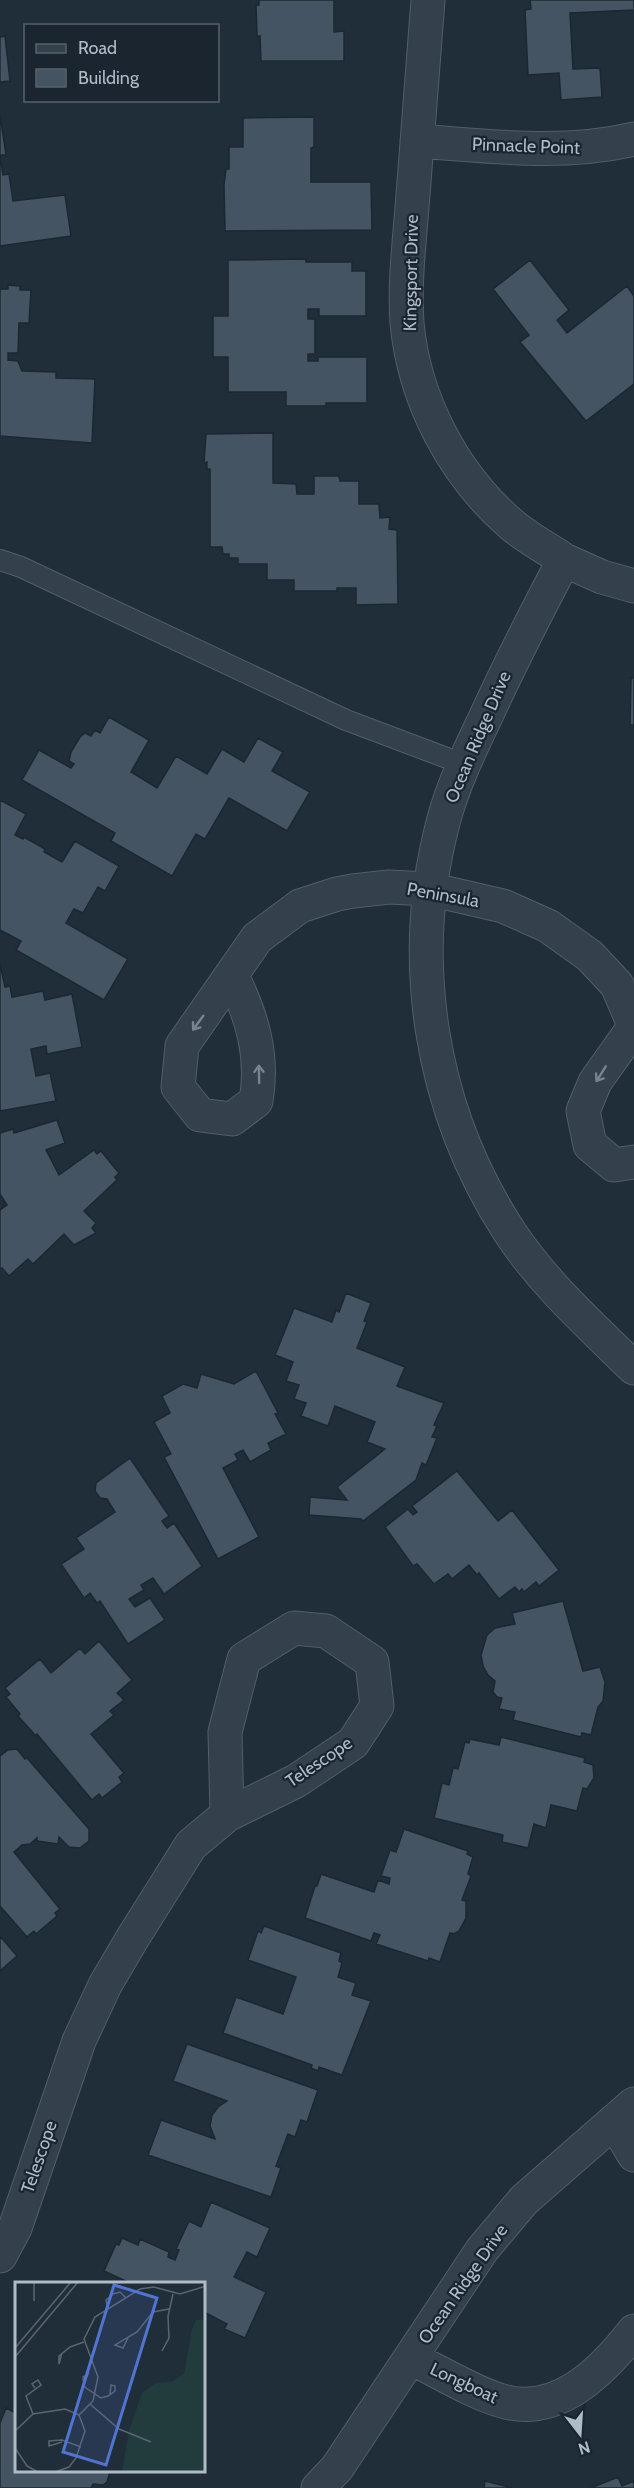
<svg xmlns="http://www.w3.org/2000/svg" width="634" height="2488" font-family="Cabin,sans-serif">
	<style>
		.building { fill: #445462; stroke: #1c2731; stroke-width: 1.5 }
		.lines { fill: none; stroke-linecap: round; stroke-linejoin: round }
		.lane-casing { stroke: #525e68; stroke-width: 22 }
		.street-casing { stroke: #525e68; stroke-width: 35 }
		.lane { stroke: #34404b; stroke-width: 20 }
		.street { stroke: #34404b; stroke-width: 33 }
		.oneway { stroke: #78848f }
		.labels { text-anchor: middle; stroke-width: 4.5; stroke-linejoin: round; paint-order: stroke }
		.street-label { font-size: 18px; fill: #afbbc7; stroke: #1a252f }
		.inset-road { fill: none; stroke: #596672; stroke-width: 1.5 }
		.view { fill: #5074d2; fill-opacity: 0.15; stroke: #5074d2; stroke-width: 3 }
		.inset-edge { fill: none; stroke: #afbbc7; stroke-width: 3 }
	</style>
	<rect width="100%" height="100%" fill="#202e3a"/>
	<path class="building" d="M259 0H334V32L344 31V61H261L260 36H257L256 5H259Z
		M530 0H634V10L570 13 573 69 600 68 602 97 561 100 559 73 528 75 525 10 531 9Z
		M5 36 10 81 0 82V37Z
		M0 114 6 155H0L3 175 9 174 13 201 65 195 71 236 0 246Z
		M314 117V147L311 148V182H371L372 230 225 231 224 185 226 169H229V147H243V118Z
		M306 259V262H352V271H366V316H319V309H308V319H315V354H308V361H318V357H367V403H326V406H286V392H228V357H213V316H228V260Z
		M530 260 569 310 557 320 567 333 627 286 634 296V384L586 421 520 342 529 335 493 289Z
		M8 285 20 286V290H31L29 323H19L18 353H8V360L18 361 22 371 56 372V378L95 379 92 443 0 436V289H8Z
		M273 433V483L296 484 297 494H314V476H339L340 481H359V504H379L380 518 390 517 389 529 397 530 398 604 356 605V588H337V591H294V580H267V564H238V558H229V554H223L222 547H210V469H207V462L204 463 206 434Z
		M631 678H634V725H630Z
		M109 717 149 740 131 772 157 788 176 756 207 774 222 749 244 762 258 738 283 752 272 771 310 792 287 831 229 798 205 839 196 834 172 876 111 841 115 833 22 780 39 750 71 768 74 764 69 761 71 752 80 737 85 733 91 736 95 730 100 733Z
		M0 800 26 814 15 835 23 839 24 837 45 849 44 852 62 862 75 841 119 866 105 891 98 887 83 913 74 909 66 923 128 959 104 1000 16 950 21 941 0 930Z
		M0 964 5 987 10 986 12 997 43 991 45 1000 72 994 82 1047 47 1054 46 1046 31 1049 36 1076 50 1073 56 1101 0 1111Z
		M57 1120 65 1143 46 1150 59 1175 94 1150 97 1154 101 1151 119 1173 115 1177 117 1180 84 1211 96 1223 92 1228 96 1233 74 1245 64 1234 33 1264 28 1259 9 1276 2 1268 0 1269V1210L7 1205 0 1194V1133L13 1129 14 1133Z
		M346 1293 371 1303 364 1321 367 1322 357 1348 405 1367 397 1386 444 1403 434 1425 437 1426 432 1437 437 1438 426 1465 422 1463 416 1480 363 1521 361 1519 309 1515 310 1497 347 1500 337 1487 385 1449 367 1442 375 1422 335 1406 328 1426 301 1416 306 1403 294 1399 299 1385 286 1381 293 1362 275 1355 294 1308 332 1322 336 1310 339 1312Z
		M256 1371 278 1413 275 1414 286 1434 268 1443 271 1450 250 1462 243 1450 235 1454 238 1460 223 1468 259 1537 218 1559 164 1457 171 1454 154 1422 170 1413 162 1396 183 1384 197 1388 201 1374 234 1384Z
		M130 1458 169 1516 162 1521 167 1528 174 1523 202 1566 164 1594 153 1578 141 1585 144 1590 129 1599 135 1607 150 1598 165 1620 128 1644 100 1601 97 1603 90 1593 84 1598 61 1564 84 1549 76 1538 115 1512 107 1499 100 1498 95 1491 96 1483Z
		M457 1471 498 1521 512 1510 559 1570 539 1586 536 1582 524 1592 522 1589 519 1592 515 1587 499 1599 479 1573 477 1575 469 1565 452 1579 448 1574 434 1584 417 1564 413 1566 385 1527 408 1509 413 1515 417 1512 412 1506Z
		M563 1601 583 1671 600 1667 605 1682 603 1701 598 1707 591 1735 582 1733 581 1737 513 1720 515 1712 499 1709 502 1698 497 1697 493 1692 495 1681 488 1675 483 1666 481 1655 487 1635 495 1628 515 1624 512 1613Z
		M99 1641 132 1680 117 1693 124 1700 110 1711 114 1715 91 1734 124 1773 119 1777 122 1782 102 1798 99 1794 92 1800 37 1734 36 1736 18 1716 20 1714 6 1697 10 1694 5 1688 40 1659 51 1673 80 1648 85 1654Z
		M501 1737 585 1758 584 1762 593 1765 594 1778 587 1789 583 1788 577 1811 551 1805 546 1828 534 1824 528 1848 502 1842 503 1835 434 1818 442 1783 449 1785 453 1768 458 1769 465 1742 469 1743 470 1739 499 1745Z
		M17 1749 25 1759 27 1758 89 1829V1841L80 1848 69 1847 59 1837 58 1844 37 1841V1838L30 1844 22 1845 14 1852 60 1909 55 1913 57 1916 36 1934 34 1931 27 1937 0 1906V1756L8 1750Z
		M404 1829 468 1851 467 1854 473 1857 468 1874 471 1876 462 1900 466 1901V1918L459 1931 454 1934 450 1933 440 1962 429 1958 428 1961 376 1944 380 1935 374 1933 371 1941 305 1918 315 1886H317L321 1874 374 1892 378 1880 389 1884 390 1878 381 1876 390 1850 396 1852Z
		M264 1926 341 1953 339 1961 342 1963 338 1977 356 1983 352 1995 371 2001 342 2075 319 2067 318 2071 311 2068 312 2065 223 2033 236 1997 283 2014 296 1977 248 1960 258 1931 261 1933Z
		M0 1936 17 1956 0 1971Z
		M187 2044 318 2090 307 2122 301 2120 295 2137 288 2134 276 2166 281 2168 271 2197 148 2155 161 2120 215 2139 210 2126 212 2115 218 2107 227 2101 173 2081Z
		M211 2202 270 2228 257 2257 247 2252 234 2277 266 2292 245 2338 224 2329 227 2324 204 2312V2284H132L104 2271 116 2244 119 2245 122 2238 138 2245 140 2239 169 2252 168 2257 175 2260 179 2250 176 2249 189 2221 201 2227Z
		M6 2408 16 2413V2472H110L107 2482 103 2485 93 2484 91 2488H0V2423Z
		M618 2477 622 2486 634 2481V2488H591Z
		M485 2481 513 2488H484Z"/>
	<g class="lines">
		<g class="lane-casing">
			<path id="lane" d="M0 560 21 567 346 720 463 764"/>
		</g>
		<g class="street-casing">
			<path id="street" d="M428 0C423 65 418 130 413 195 410 237 404 281 407 323 414 399 453 474 511 524 527 538 547 548 564 560
				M417 141C490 146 562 156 634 139
				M634 586 602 577 564 560C537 611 511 662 487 714 471 748 454 782 444 819 406 959 430 1109 509 1231 543 1283 590 1325 634 1368
				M232 976C252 1016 264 1056 256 1101L232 1119 200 1115 178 1087 182 1046 257 938 300 906 337 894 353 891 389 887 429 889 503 906 548 926 590 956 617 985 634 1025
				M634 1027 595 1082 583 1111 590 1145 614 1165 634 1162
				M614 2121 634 2155
				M0 2256 15 2228 79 2041 105 1985 132 1939 191 1845 227 1815 296 1781 353 1743 377 1706 372 1662 326 1631 294 1628 244 1659 225 1732 227 1815
				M411 2358C438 2371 472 2392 499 2400 556 2419 602 2372 634 2331
				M318 2488 337 2468 482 2250 524 2200 634 2104"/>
		</g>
		<use href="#lane" class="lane"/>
		<use href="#street" class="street"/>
	</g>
	<defs><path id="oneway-shaft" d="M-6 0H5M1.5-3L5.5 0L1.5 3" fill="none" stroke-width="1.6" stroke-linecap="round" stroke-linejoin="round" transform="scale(1.5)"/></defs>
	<g class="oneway">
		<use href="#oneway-shaft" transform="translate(198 1023) rotate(126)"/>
		<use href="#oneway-shaft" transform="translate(259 1074) rotate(-91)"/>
		<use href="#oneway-shaft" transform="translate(601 1074) rotate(122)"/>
	</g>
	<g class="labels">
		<g class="street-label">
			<text transform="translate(526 146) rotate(2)" y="6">Pinnacle Point</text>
			<text transform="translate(411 273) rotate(-89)" y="6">Kingsport Drive</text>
			<text transform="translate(478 737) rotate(-67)" y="6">Ocean Ridge Drive</text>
			<text transform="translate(443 895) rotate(10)" y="6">Peninsula</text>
			<text transform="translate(319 1762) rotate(-34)" y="6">Telescope</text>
			<text transform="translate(39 2157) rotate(-71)" y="6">Telescope</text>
			<text transform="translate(463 2284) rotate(-55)" y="6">Ocean Ridge Drive</text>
			<text transform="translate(464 2383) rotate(25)" y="6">Longboat</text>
		</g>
	</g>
	<g transform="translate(15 2282)">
		<rect width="190" height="190" fill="#202e3a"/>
		<path d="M190 37V190H107L114 149 127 111 139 102 158 99 169 92 177 47 181 38Z" fill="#223b3c"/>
		<path class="inset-road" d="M19 0V19M93 28 91 18 98 12 105 10 111 16M113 56 108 66 100 63 122 50 138 30 154 27M0 66 56 0M147 69 154 56 153 34 158 12M47 71 44 82V74L55 65 69 60M0 75 63 0M69 101 73 92 68 95 69 104 71 106 86 116 93 114 100 109V104L96 103 95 112M75 122 104 147 136 160M18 132 11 114 26 103 23 98 17 102 20 106M0 149 18 132 50 127 64 133 78 119 83 95 69 57 80 35 125 7 139 5 165 12 191 4M47 160 34 164V159L47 158 66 165M0 166 12 184 23 190M40 190 54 185 61 176 70 149 64 133"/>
		<path class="view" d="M99 3 142 16 91 183 48 170Z"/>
		<rect width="190" height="190" class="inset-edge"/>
	</g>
	<rect x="24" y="24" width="195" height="78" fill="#1a252f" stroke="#56616c" stroke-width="1.5"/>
	<rect x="36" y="44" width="30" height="9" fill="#34404b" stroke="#56616c" stroke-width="1.5"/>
	<text x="78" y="54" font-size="18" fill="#afbbc7">Road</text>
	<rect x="36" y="69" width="30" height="18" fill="#445462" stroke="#56616c" stroke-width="1.5"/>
	<text x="78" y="84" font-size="18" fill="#afbbc7">Building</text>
	<g transform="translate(580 2434) rotate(163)" stroke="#1a252f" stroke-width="4.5" paint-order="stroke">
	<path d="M0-4.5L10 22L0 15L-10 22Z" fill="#afbbc7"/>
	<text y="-9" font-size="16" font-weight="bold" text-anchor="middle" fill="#afbbc7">N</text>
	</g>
</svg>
